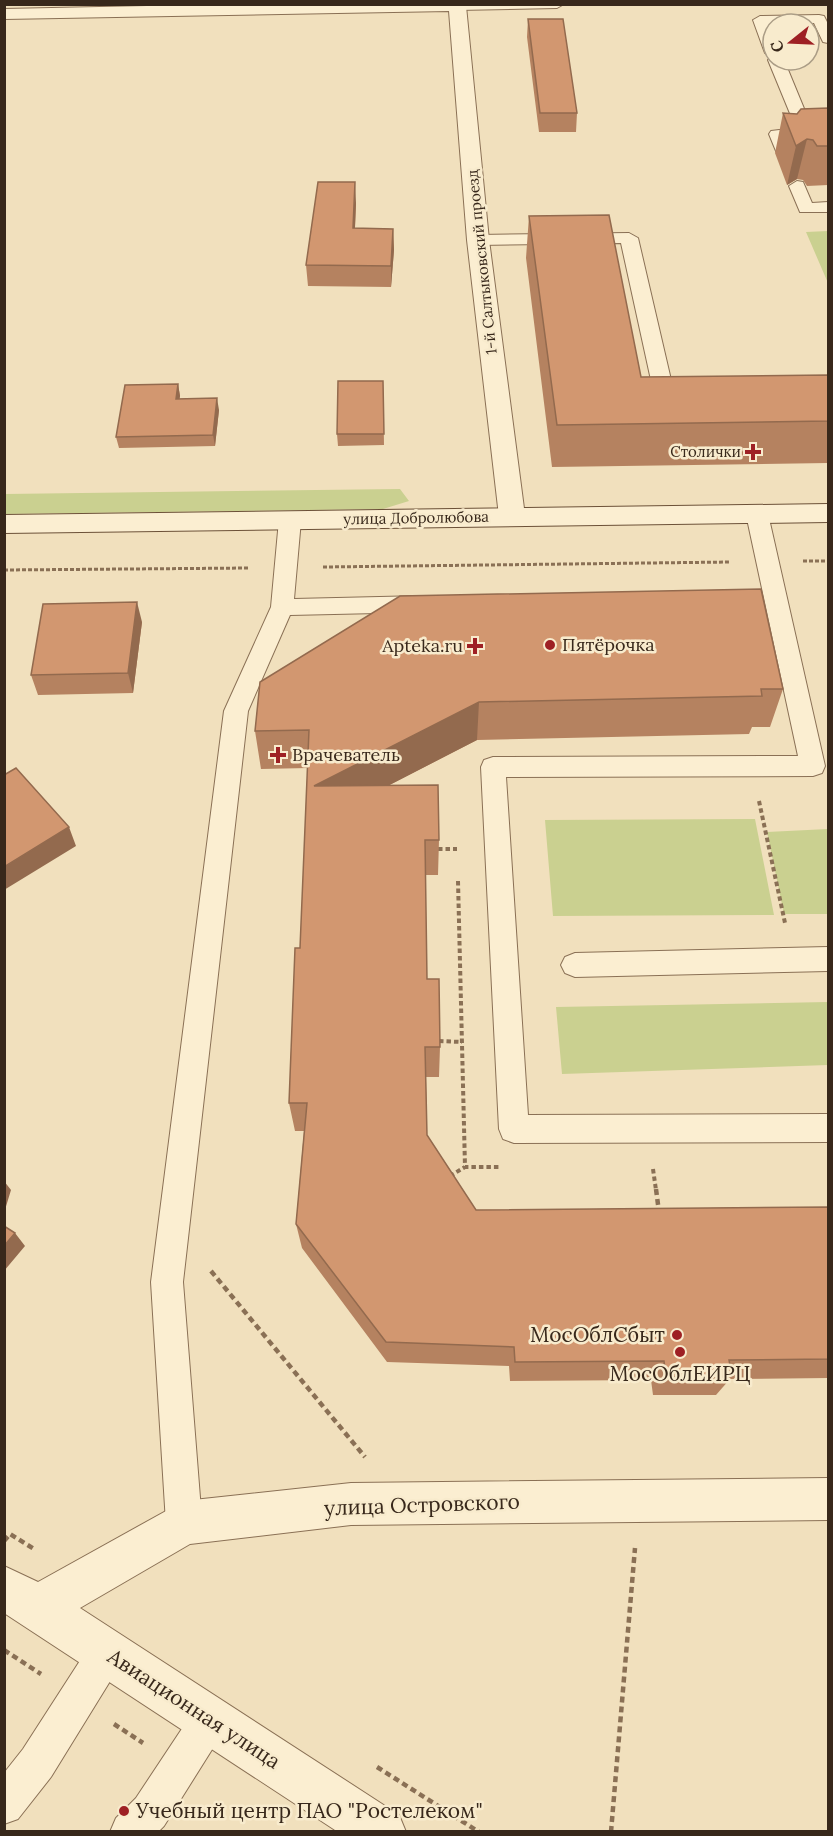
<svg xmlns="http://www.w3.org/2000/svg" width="833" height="1836" font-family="Lora,serif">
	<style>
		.green { fill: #cad090 }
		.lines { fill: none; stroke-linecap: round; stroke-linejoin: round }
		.lane-casing { stroke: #8a7055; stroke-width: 2 }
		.street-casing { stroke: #8a7055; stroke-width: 2 }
		.secondary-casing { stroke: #6c5138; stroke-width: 2 }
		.path-far2 { stroke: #8a7055; stroke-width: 3; stroke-dasharray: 4 2; stroke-linecap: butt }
		.path-far1 { stroke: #8a7055; stroke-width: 4; stroke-dasharray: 4.5 3; stroke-linecap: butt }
		.path { stroke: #8a7055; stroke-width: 4.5; stroke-dasharray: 6 4; stroke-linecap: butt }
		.lane { fill: #fbeed1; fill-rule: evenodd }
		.street { fill: #fbeed1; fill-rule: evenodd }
		.secondary { fill: #fbeed1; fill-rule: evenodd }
		.wall { fill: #b58260 }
		.shaded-wall { fill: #936a4e }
		.building { fill: #d29770; stroke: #936a4e; stroke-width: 1.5 }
		.poi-dot { fill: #9e2024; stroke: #f8ebcd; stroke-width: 2 }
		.labels { text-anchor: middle; stroke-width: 5; stroke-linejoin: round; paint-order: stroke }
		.far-street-label { font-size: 15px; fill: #38281b; stroke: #f8ebcd }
		.far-poi-label { font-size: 15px; fill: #38281b; stroke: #f8ebcd; text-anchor: end }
		.poi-label { font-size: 18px; fill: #38281b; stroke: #f8ebcd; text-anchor: start }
		.near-poi-label { font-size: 21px; fill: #38281b; stroke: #f8ebcd; text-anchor: end }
		.near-street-label { font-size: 21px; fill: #38281b; stroke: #f8ebcd }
	</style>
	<rect width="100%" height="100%" fill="#f1e0bd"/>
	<path class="green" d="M828 231V283L806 232Z
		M400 489 409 501 383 509 5 514V494Z
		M755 819 774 915 553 916 545 820Z
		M828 829V914H784L767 832Z
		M828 1002V1065L562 1074 556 1007Z"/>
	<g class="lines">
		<g class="lane-casing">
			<path id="lane" d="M451 4H564L557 8 457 10 452 9Z
				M819 15 824 16 828 24V43L823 42 814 23 769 24 773 34V60H784L812 128 828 127V137L787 138 790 148 788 151H776L769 134 771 131 796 128 768 60 771 57 765 53 753 20 760 16Z
				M797 181 803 182 812 203 828 202V212H800L789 186Z
				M629 233 638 238 675 397 684 403 681 407H659L656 403 621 243 478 245 469 240 478 235Z
				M757 507 765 509 768 514 825 766 822 773 813 776 506 777 528 1115 828 1114V1142L514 1143 503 1139 499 1129 481 767 484 760 493 757 798 756 746 514 749 509Z
				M290 513 298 515 301 520 294 599 422 596 430 598 433 604 430 610 422 612 290 615 248 711 183 1282 202 1523 197 1536 184 1541 171 1536 166 1523 151 1282 224 711 271 607 279 520 282 515Z
				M828 947V971L575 977 565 973 561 965 565 957 575 953Z
				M107 1633 120 1639 126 1652 120 1665 51 1777 18 1819 4 1824V1773L23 1749 94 1639Z
				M210 1700 223 1706 229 1719 223 1732 164 1826 158 1832H110L116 1818 136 1798 197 1706Z"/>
		</g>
		<g class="street-casing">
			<path id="street" d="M242 4 466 6 489 240 525 516 521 522 512 525 503 522 499 516 467 240 449 11 4 19V9Z
				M828 1478V1520L351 1525 190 1544 80 1608 399 1815 406 1832H338L4 1613V1566L38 1582 184 1501 351 1483Z"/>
		</g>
		<g class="secondary-casing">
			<path id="secondary" d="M828 504V522L4 533V515Z"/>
		</g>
		<path class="path-far2" d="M803 561H828
			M323 567 730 562
			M4 570 250 568"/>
		<path class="path-far1" d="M759 801 785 923
			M438 849H457
			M458 881 465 1167H501
			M439 1041 462 1042
			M653 1169 656 1190
			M450 1176 465 1167"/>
		<path class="path" d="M656 1189 659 1212
			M211 1271 365 1457
			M4 1541 10 1534 34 1549
			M4 1650 41 1674
			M114 1724 143 1743
			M377 1767 479 1832
			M611 1832 635 1548"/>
		<use href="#lane" class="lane"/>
		<use href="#street" class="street"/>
		<use href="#secondary" class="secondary"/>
	</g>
	<path class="wall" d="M528 19 577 113 576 132H539L527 37Z
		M828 108V185L807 186 803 180 797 179 787 185 775 153 783 113 797 114Z
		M356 203 355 228 393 229 394 250 391 287 308 286 306 265Z
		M529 216 641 377 828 375V463L552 467 526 258Z
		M383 381 384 445 338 446 337 434Z
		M178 384 180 396 179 399 219 410 215 446 119 448 116 437Z
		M142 622 133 693 38 695 31 675Z
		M260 682 783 689 770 727H752L749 734 477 740 389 785 439 840 438 875H425L427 979 440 1047 439 1077H426L427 1135 476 1210 828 1207V1378L730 1379 716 1395H653L651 1380 510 1381 509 1366 387 1362 302 1248 296 1224 304 1131H295L289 1103 300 948 308 768 261 769 255 731Z"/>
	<path class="shaded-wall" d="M807 139 797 179 787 185 796 146Z
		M355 182 356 203 354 249 353 228Z
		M393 229 394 250 391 287V266Z
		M178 384 180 396 178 410 176 399Z
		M217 398 219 410 215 446 213 435Z
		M137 602 142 622 133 693 128 673Z
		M479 702 477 740 318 822 314 786Z
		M69 827 76 846 4 890V867Z
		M4 1181 11 1190 4 1213Z
		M15 1233 25 1246 4 1271V1246Z"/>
	<path class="building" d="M528 19H563L577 113H540Z
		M828 108V146H817L813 140 807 139 796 146 783 113 797 114 801 109Z
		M318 182H355L353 228 393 229 391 266 306 265Z
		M609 215 641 377 828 375V421L557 425 529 216Z
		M338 381H383L384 434H337Z
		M178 384 176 399 217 398 213 435 116 437 125 385Z
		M761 589 783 689H761L762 696 479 702 314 786 438 785 439 840H425L427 979H439L440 1047H425L427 1135 476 1210 828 1207V1359L729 1360 732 1376 666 1377 664 1361 515 1362 514 1347 386 1342 296 1224 307 1103H289L295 948H300L309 730 255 731 260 682 400 596Z
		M137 602 128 673 31 675 43 604Z
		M16 768 69 827 4 867V775Z
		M4 1226 15 1233 4 1246Z"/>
	<g class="poi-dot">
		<path d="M750 443h6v6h6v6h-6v6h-6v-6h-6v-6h6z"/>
		<circle cx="550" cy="645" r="6"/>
		<path d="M472 637h6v6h6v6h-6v6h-6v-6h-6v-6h6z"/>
		<path d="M275 746h6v6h6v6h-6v6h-6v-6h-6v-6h6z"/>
		<circle cx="677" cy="1335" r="6"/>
		<circle cx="680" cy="1352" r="6"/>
		<circle cx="124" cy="1811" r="6"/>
	</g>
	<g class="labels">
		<g class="far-street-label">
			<text transform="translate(482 262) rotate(-96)" y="5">1-й Салтыковский проезд</text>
			<text transform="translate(416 518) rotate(-1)" y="5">улица Добролюбова</text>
		</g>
		<g class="far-poi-label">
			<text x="741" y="457">Столички</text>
		</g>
		<g class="poi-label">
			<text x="562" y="651">Пятёрочка</text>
			<text x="463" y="652" text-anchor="end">Apteka.ru</text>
			<text x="292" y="761">Врачеватель</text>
		</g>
		<g class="near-poi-label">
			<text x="665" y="1342">МосОблСбыт</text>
			<text x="680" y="1381" text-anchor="middle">МосОблЕИРЦ</text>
			<text x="136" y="1818" text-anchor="start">Учебный центр ПАО "Ростелеком"</text>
		</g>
		<g class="near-street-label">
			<text transform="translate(422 1505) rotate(-2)" y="7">улица Островского</text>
			<text transform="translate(194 1709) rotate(33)" y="7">Авиационная улица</text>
		</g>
	</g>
	<rect width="833" height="1836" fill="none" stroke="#38281b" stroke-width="12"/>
	<g transform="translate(791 42) rotate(252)"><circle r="28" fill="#f8ebcd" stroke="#ab9d86" stroke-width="1.5"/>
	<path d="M0-4.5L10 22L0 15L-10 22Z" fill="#9e2024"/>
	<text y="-9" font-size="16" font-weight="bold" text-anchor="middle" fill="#38281b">С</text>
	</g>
</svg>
